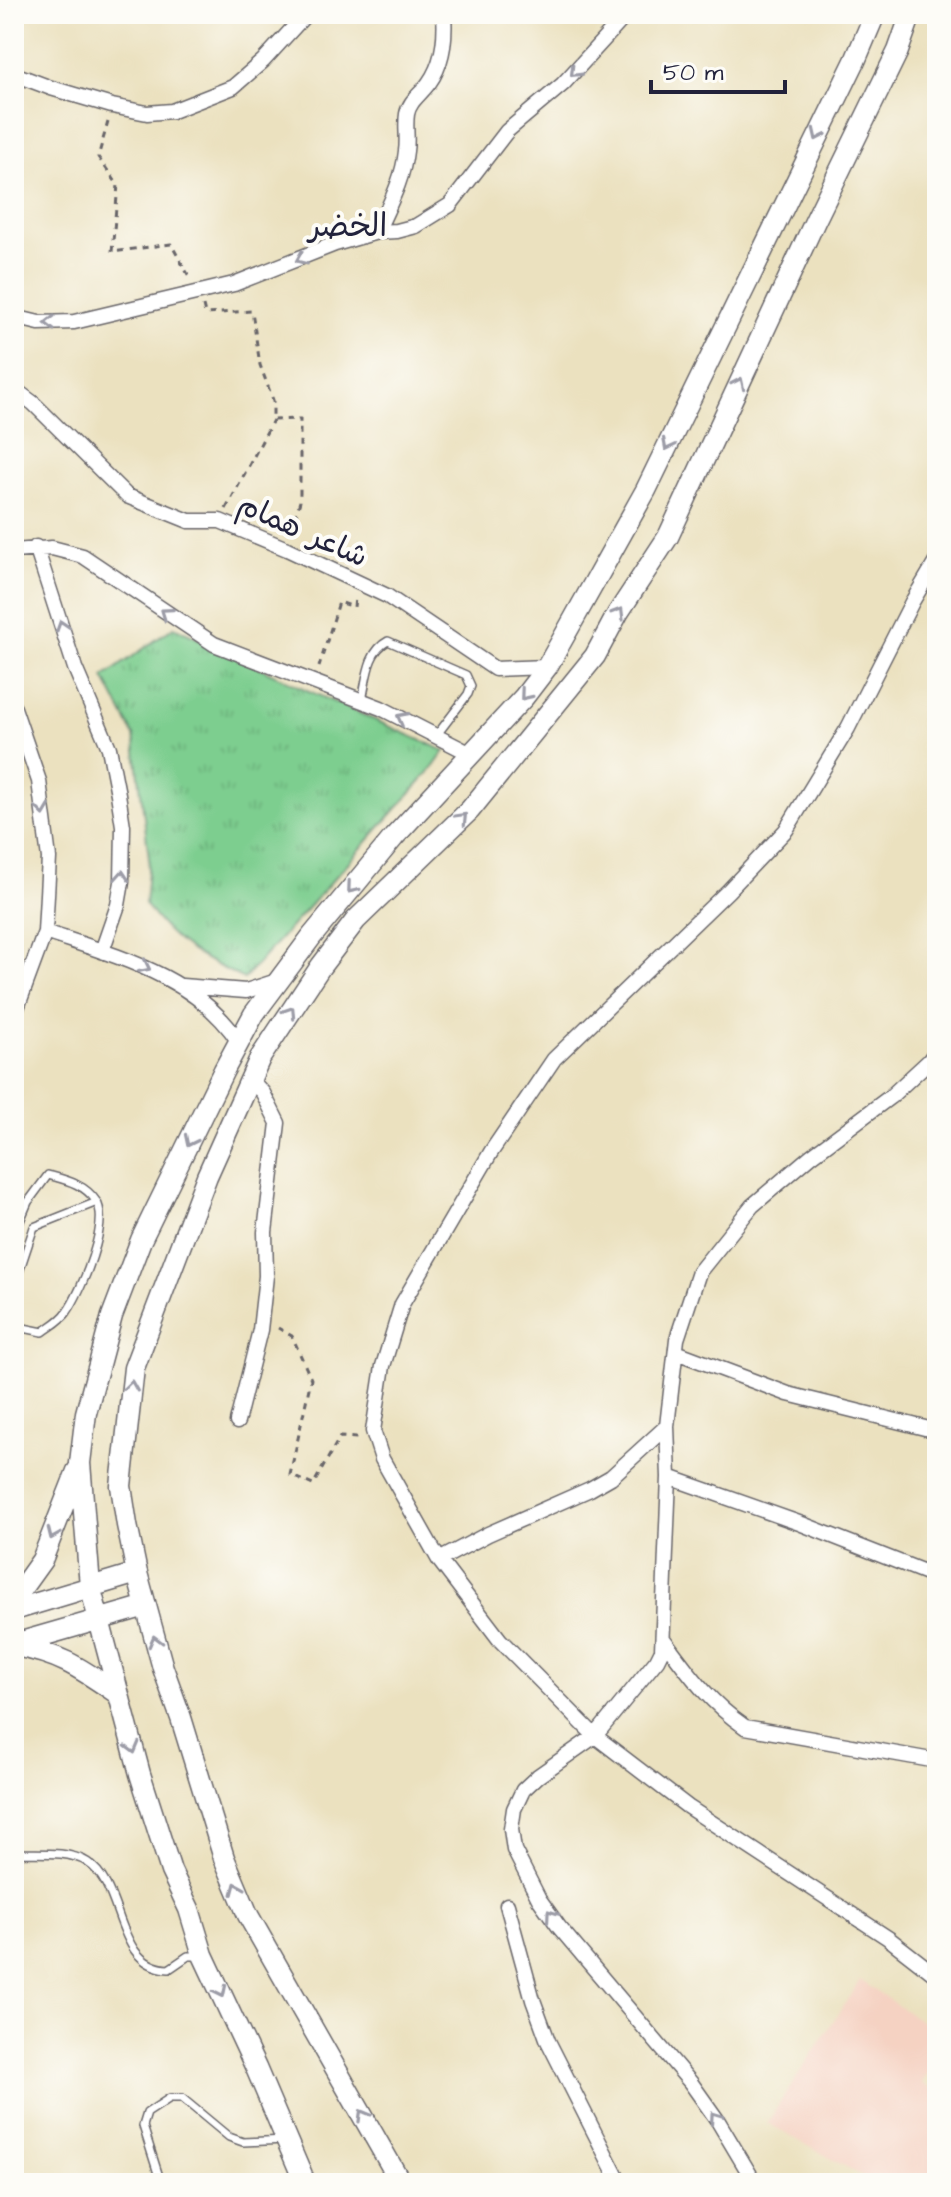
<svg xmlns="http://www.w3.org/2000/svg" width="951" height="2197" font-family="'Architects Daughter','Playpen Sans Arabic',sans-serif">
	<style>
		.built { fill: #f5d2c2 }
		.grass { fill: url(#grass-tufts); stroke: #507865; stroke-width: 2 }
		.lines { fill: none; stroke-linecap: round; stroke-linejoin: round }
		.lane-casing { stroke: #686569; stroke-width: 10 }
		.street-casing { stroke: #686569; stroke-width: 17 }
		.secondary-casing { stroke: #686569; stroke-width: 23 }
		.path { stroke: #686569; stroke-width: 3; stroke-dasharray: 6 6; stroke-linecap: butt }
		.lane { stroke: #fff; stroke-width: 7 }
		.street { stroke: #fff; stroke-width: 14 }
		.secondary { stroke: #fff; stroke-width: 20 }
		.oneway { stroke: #9c9ca7 }
		.labels { text-anchor: middle; stroke-width: 8; stroke-linejoin: round; paint-order: stroke }
		.street-label { font-size: 30px; fill: #22223b; stroke: #fdfcf7 }
		.neighbourhood-label { font-size: 32px; fill: #22223b; stroke: #fdfcf7 }
	</style>
	<defs>
		<pattern id="grass-tufts" width="24" height="20" patternUnits="userSpaceOnUse" patternTransform="scale(2)"><rect width="24" height="20" fill="#7dce8f"/><path d="M3 7l-1-3M5 7V3M7 7l1-3M15 17l-1-3M17 17v-4M19 17l1-3" fill="none" stroke="#6cb17c"/></pattern>
	</defs>
	<rect width="100%" height="100%" fill="#fdfcf7"/>
	<filter id="ink" filterUnits="userSpaceOnUse"><feTurbulence type="fractalNoise" baseFrequency=".0125" numOctaves="2"/><feDisplacementMap in="SourceGraphic" scale="16" xChannelSelector="R" yChannelSelector="G"/><feConvolveMatrix kernelMatrix="1 2 1 2 8 2 1 2 1" color-interpolation-filters="sRGB"/></filter>
	<filter id="wash" filterUnits="userSpaceOnUse"><feTurbulence type="fractalNoise" baseFrequency=".006" numOctaves="4" result="noise"/><feDisplacementMap in="SourceGraphic" scale="32" xChannelSelector="R" yChannelSelector="G"/><feGaussianBlur stdDeviation="1.8" result="paint"/><feColorMatrix in="noise" values="0 0 0 0 0 0 0 0 0 0 0 0 0 0 0 0 0 1.4 0 .05"/><feComposite in="paint" operator="in"/></filter>
	<g filter="url(#wash)">
		<rect width="100%" height="100%" fill="#ebe1bf"/>
		<path class="built" d="M860 1980 937 2032V2059L922 2083 937 2093V2183H875L767 2123Z"/>
		<path class="grass" d="M174 627 309 691 445 751 432 769 244 979C199 957 175 946 145 904L149 858 134 735 104 677Z"/>
	</g>
	<g filter="url(#ink)">
		<g class="lines">
			<g class="lane-casing">
				<path id="lane" d="M362 700C367 679 367 652 388 641L466 675 471 686 468 694 436 736
					M14 1235 28 1202 48 1175C66 1180 85 1184 96 1201 111 1222 81 1292 67 1312 62 1320 51 1326 43 1332L14 1326
					M14 1287 34 1227 97 1202
					M14 1853C36 1854 67 1850 87 1862 126 1887 113 1966 169 1969L188 1956H199
					M161 2183 143 2126 147 2113 170 2098H182L229 2137 243 2142 285 2140"/>
			</g>
			<g class="street-casing">
				<path id="street" d="M14 74 51 88 112 106 147 113 172 111 233 87 263 61 306 14
					M377 232C389 205 403 180 406 151 408 139 405 126 407 114 409 103 417 97 424 89 443 68 446 41 444 14
					M14 317 39 323 74 322 234 284 335 244 377 232 397 231 416 226 450 205 507 131 563 84 627 14
					M14 389 33 403 127 496 189 521H220L287 549 387 596 495 669 547 667
					M36 547 75 668 109 748 118 794 123 826 122 882 118 905 102 951
					M14 551 52 548 83 556 214 644 381 708 471 754
					M937 560 912 602 848 728 786 830 728 891 554 1059 491 1152 402 1304 383 1366 373 1431 382 1459 439 1560 500 1640 595 1736 688 1807 888 1938 937 1976
					M14 708 39 781 49 858 45 932 14 1016
					M45 932C116 956 196 976 239 1042
					M182 986 246 991 280 980
					M676 1352 788 1394 937 1431
					M237 1422 260 1330 266 1276 265 1232 278 1123 263 1093 250 1079
					M669 1477 802 1524 937 1577
					M439 1560 488 1534 590 1489 611 1477 667 1426
					M664 1640C690 1675 709 1702 745 1727L937 1761
					M507 1905 533 2000 548 2041 620 2183
					M755 2183 718 2121 691 2083 559 1927 539 1899 514 1850 511 1829 514 1809 523 1790 538 1776 595 1736 657 1660 662 1650 669 1477 667 1426 677 1339 699 1272 752 1206 811 1156 890 1097 929 1061 937 1050"/>
			</g>
			<g class="secondary-casing">
				<path id="secondary" d="M14 1599 42 1560 77 1471
					M14 1610 137 1573
					M14 1644 146 1606
					M14 1646C61 1654 80 1668 118 1694
					M305 2183 256 2068 203 1955 189 1909 171 1871 140 1774 90 1586 80 1463 86 1413 112 1316 141 1240 224 1070 254 1014 312 936 394 837 524 697 547 667 646 490 855 61 875 14
					M401 2183 248 1915 224 1858 181 1718 163 1668 137 1573 127 1525 121 1486 134 1368 207 1176 260 1058 321 966 356 920 470 810 595 656 618 613 668 537 816 219 898 51 911 14"/>
			</g>
			<path class="path" d="M108 122 98 157 118 185 112 252 171 244 190 278
				M203 306 205 314 252 311 260 365 273 400V420L300 419V501L291 533
				M226 509 273 420
				M319 667 339 602 354 607 355 598
				M278 1328 292 1336 311 1379 290 1475 313 1485 340 1437 358 1438"/>
			<use href="#lane" class="lane"/>
			<use href="#street" class="street"/>
			<use href="#secondary" class="secondary"/>
		</g>
		<defs><path id="oneway-chevron" d="M-2-3.5L2.5 0L-2 3.5" fill="none" stroke-width="1.6" stroke-linecap="round" stroke-linejoin="round" transform="scale(2)"/></defs>
		<g class="oneway">
			<use href="#oneway-chevron" transform="translate(575 72) rotate(135)"/>
			<use href="#oneway-chevron" transform="translate(818 135) rotate(115)"/>
			<use href="#oneway-chevron" transform="translate(301 259) rotate(157)"/>
			<use href="#oneway-chevron" transform="translate(50 323) rotate(-179)"/>
			<use href="#oneway-chevron" transform="translate(739 383) rotate(-65)"/>
			<use href="#oneway-chevron" transform="translate(668 445) rotate(117)"/>
			<use href="#oneway-chevron" transform="translate(166 613) rotate(-145)"/>
			<use href="#oneway-chevron" transform="translate(619 613) rotate(-59)"/>
			<use href="#oneway-chevron" transform="translate(62 626) rotate(-108)"/>
			<use href="#oneway-chevron" transform="translate(525 695) rotate(130)"/>
			<use href="#oneway-chevron" transform="translate(402 718) rotate(-152)"/>
			<use href="#oneway-chevron" transform="translate(43 810) rotate(83)"/>
			<use href="#oneway-chevron" transform="translate(462 818) rotate(-46)"/>
			<use href="#oneway-chevron" transform="translate(122 876) rotate(-86)"/>
			<use href="#oneway-chevron" transform="translate(352 888) rotate(130)"/>
			<use href="#oneway-chevron" transform="translate(145 967) rotate(26)"/>
			<use href="#oneway-chevron" transform="translate(290 1012) rotate(-57)"/>
			<use href="#oneway-chevron" transform="translate(190 1141) rotate(116)"/>
			<use href="#oneway-chevron" transform="translate(131 1386) rotate(-82)"/>
			<use href="#oneway-chevron" transform="translate(53 1534) rotate(114)"/>
			<use href="#oneway-chevron" transform="translate(155 1641) rotate(-105)"/>
			<use href="#oneway-chevron" transform="translate(133 1748) rotate(75)"/>
			<use href="#oneway-chevron" transform="translate(237 1888) rotate(-113)"/>
			<use href="#oneway-chevron" transform="translate(551 1915) rotate(-125)"/>
			<use href="#oneway-chevron" transform="translate(221 1992) rotate(64)"/>
			<use href="#oneway-chevron" transform="translate(363 2115) rotate(-120)"/>
			<use href="#oneway-chevron" transform="translate(715 2117) rotate(-125)"/>
		</g>
	</g>
	<g class="labels">
		<g class="street-label">
			<text transform="translate(303 530) rotate(24)" y="10">شاعر همام</text>
		</g>
		<g class="neighbourhood-label">
			<text x="348" y="236">الخضر</text>
		</g>
	</g>
	<rect width="951" height="2197" fill="none" stroke="#fdfcf7" stroke-width="48"/>
	<path d="M651 80v12h134v-12" fill="none" stroke="#22223b" stroke-width="4"/>
	<text x="663" y="80" font-size="24" fill="#22223b" stroke="#fdfcf7" stroke-width="6" paint-order="stroke">50 m</text>
</svg>
